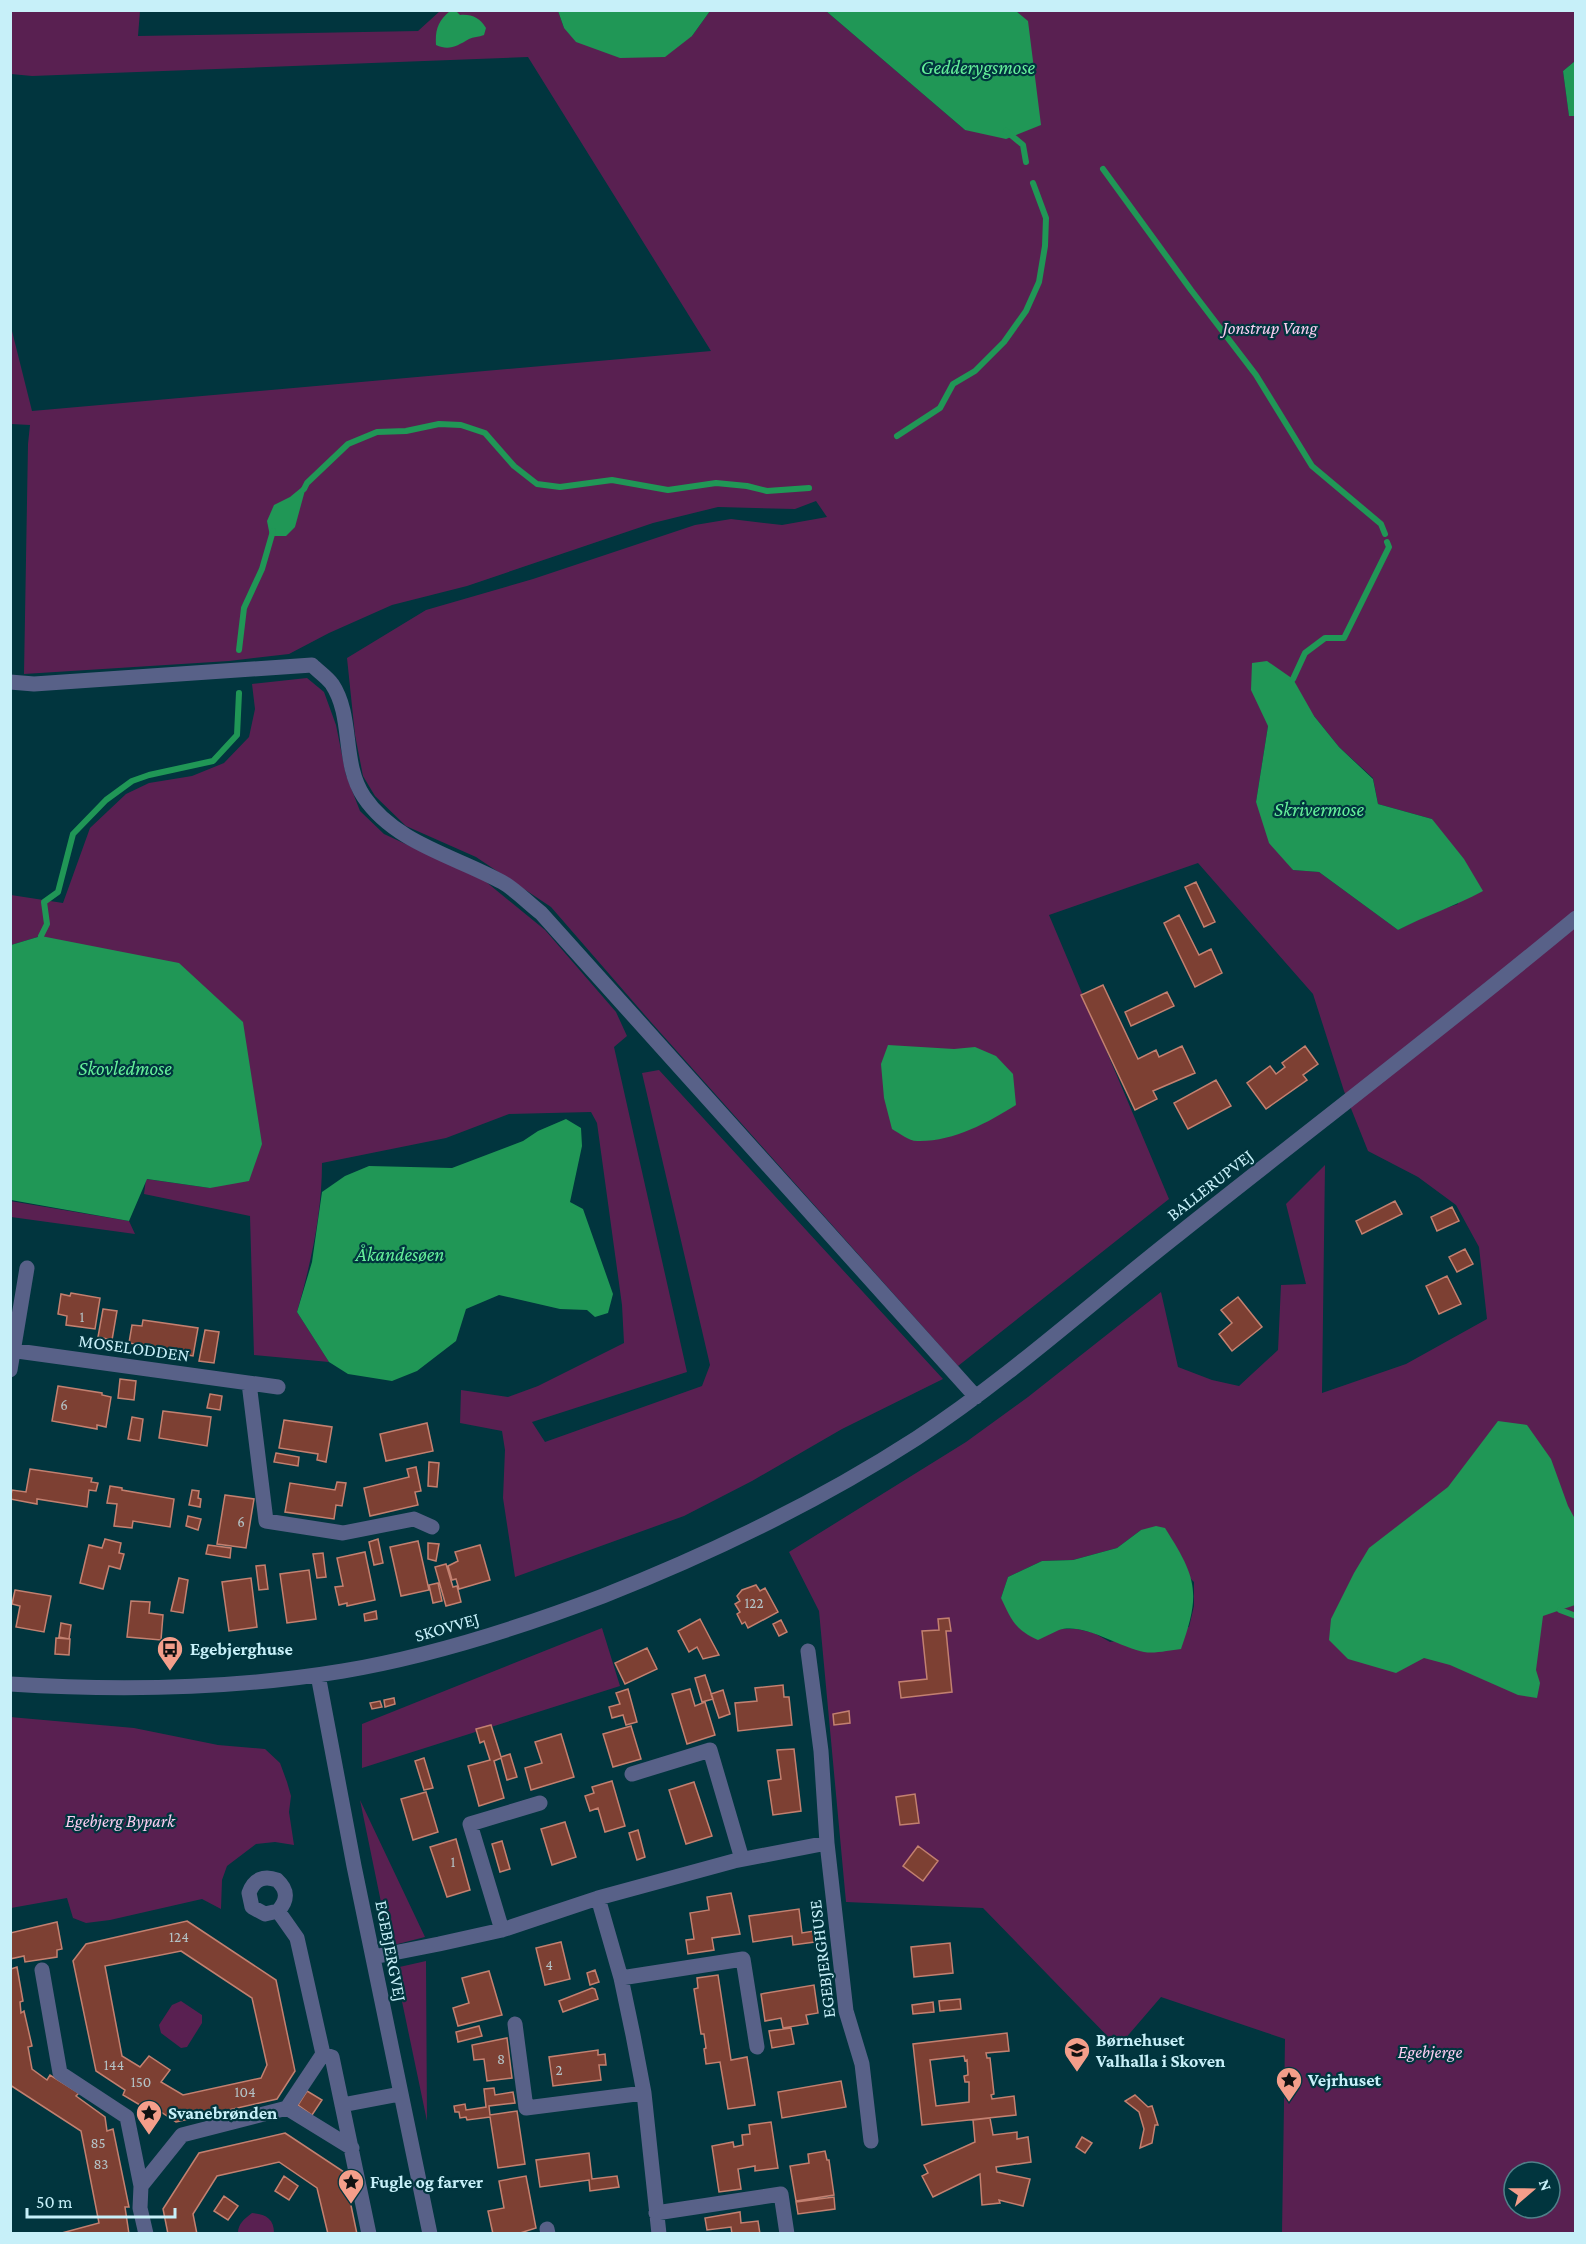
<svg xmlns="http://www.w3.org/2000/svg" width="1586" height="2244" font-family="'Crimson Pro',serif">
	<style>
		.green { fill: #592051; fill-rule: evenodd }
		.water { fill: #209756 }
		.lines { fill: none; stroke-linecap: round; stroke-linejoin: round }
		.stream { stroke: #209756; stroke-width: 6 }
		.building { fill: #7d4033; stroke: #c38070; stroke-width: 1.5; fill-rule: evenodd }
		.minor { stroke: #586188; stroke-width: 15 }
		.labels { text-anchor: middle; stroke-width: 4.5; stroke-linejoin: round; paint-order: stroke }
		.number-label { font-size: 15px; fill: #b4c4c8 }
		.park-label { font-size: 18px; font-style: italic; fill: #fbcdf1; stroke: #01353e }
		.street-label { font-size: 18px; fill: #c7f0f9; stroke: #01353e }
		.poi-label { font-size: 18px; font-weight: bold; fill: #c7f0f9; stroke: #01353e; text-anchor: start }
		.water-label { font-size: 20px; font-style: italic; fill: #64f09a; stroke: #01353e }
	</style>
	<rect width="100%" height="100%" fill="#01353e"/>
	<path class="green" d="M11 11H140L138 36 418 31 440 11H558L564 28 692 36 710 11H826L965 130 1028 22 1016 11H1575V61L1563 71 1569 115 1576 116 1575 2233H1282L1285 2039 1161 1997 1118 2047 983 1908 846 1902 819 1611 789 1552 966 1442 1028 1397 1161 1292 1178 1367 1212 1380 1239 1386 1278 1350 1281 1285 1306 1284 1286 1204 1325 1165 1322 1393 1406 1364 1487 1319 1479 1247 1456 1205 1418 1177 1368 1151 1344 1091 1313 994 1198 863 1049 915 1169 1199 958 1366 650 1021 551 907 476 857 406 826 375 796 363 776 355 735 347 658 426 610 533 579 695 525 731 519 782 525 827 517 816 501 795 509 718 507 653 523 467 586 392 605 329 633 289 654 229 661 24 674 28 444 30 425 11 424 10 323 32 411 711 351 528 57 32 76 11 74ZM1314 716 1339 747 1373 778 1378 804 1432 819 1458 904 1431 913 1398 930 1319 872 1293 870 1256 802 1268 726ZM1141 1530 1194 1582V1606L1189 1627 1110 1642 1094 1633 1077 1629H1061L1001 1598 1008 1577 1042 1561 1073 1560 1117 1548ZM1514 2172H1550V2208H1514Z
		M307 678 324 692 336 725 346 775 360 811 384 834 485 881 545 930 616 1012 627 1036 614 1047 687 1372 532 1422 545 1442 702 1386 710 1365 642 1073 659 1070 943 1379 842 1429 752 1481 684 1516 515 1577 503 1498 505 1450 502 1431 460 1423 461 1390 508 1397 538 1386 624 1343 622 1305 597 1123 591 1112 509 1114 446 1138 322 1163C322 1214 311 1263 297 1312L329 1362 254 1355 250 1216 144 1194 146 1179 210 1188 41 936 11 945V895L63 903 90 828 126 794 149 783 192 776 224 763 249 737 255 709 252 684Z
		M10 1201 129 1221 135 1234 11 1217Z
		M602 1628 620 1686 362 1768V1724Z
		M10 1717 134 1728 218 1745 265 1749 280 1763 287 1782 291 1796 289 1812 294 1845 275 1842 256 1844 227 1866 222 1880 221 1909 202 1899 110 1920 86 1923 73 1918 67 1898 11 1908Z
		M360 1800 425 1937 390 1946Z
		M426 1961 427 2121 395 1968Z
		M181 2001 202 2015V2023L187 2047 181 2048 161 2033 159 2025 172 2005Z
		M252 2213C266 2214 274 2219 274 2233H238C238 2224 244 2219 252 2213Z"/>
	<path class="water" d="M450 11H456L460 15C472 14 480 18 486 28L484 35C479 37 473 37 469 39 457 46 449 51 436 45 435 30 438 21 450 11Z
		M558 11H710L692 36 665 57 620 58 576 42 564 28Z
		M826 11H1016L1028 21 1041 125 1006 139 965 130Z
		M1575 61V116H1569L1563 71Z
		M307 483 295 527 286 536H270L267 521 274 505 290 497Z
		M1267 661 1293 679 1314 716 1339 747 1373 779 1378 804 1432 819 1464 859 1483 891C1455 906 1425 916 1398 930L1319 872 1293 870 1269 843 1256 802 1268 726 1251 690 1252 663Z
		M41 936 179 963 243 1022 262 1144 249 1181 210 1188 147 1179 129 1221 11 1200V945Z
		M888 1045 954 1049 975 1047 996 1056 1013 1074 1016 1105C987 1123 953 1142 917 1141 909 1141 899 1133 892 1129L884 1098 881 1064Z
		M566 1119 581 1128 582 1146 570 1202 583 1209 613 1294 608 1313 595 1317 587 1310 560 1309 499 1295 466 1309 456 1341 417 1371 392 1381 348 1374 329 1362 297 1312 312 1262 322 1192 345 1176 369 1166 452 1168 523 1141 538 1131Z
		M1498 1421 1527 1425 1551 1459 1568 1506 1575 1519V1605L1543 1616 1536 1670 1540 1683 1537 1698 1518 1695 1450 1665 1424 1658 1396 1673 1348 1659 1329 1640 1331 1619 1354 1573 1369 1548 1448 1487Z
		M1156 1526 1165 1528C1197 1578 1201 1593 1181 1649 1170 1650 1155 1654 1144 1652 1119 1647 1083 1622 1059 1630 1052 1633 1045 1637 1038 1640 1015 1630 1011 1619 1001 1598L1008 1577 1042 1561 1073 1560 1117 1548 1141 1530Z"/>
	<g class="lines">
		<path class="stream" d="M1006 131 1023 145 1026 162
			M1103 169 1191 290 1256 375 1312 466 1381 524 1385 534
			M897 436 940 408 953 384 975 371 1004 342 1026 311 1039 282 1045 246 1046 218 1033 183
			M304 489 307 483 348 444 377 432 406 431 439 424 461 425 485 433 514 466 537 484 560 487 612 480 668 490 716 483 747 486 767 491 809 488
			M239 650 244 608 262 569 273 531
			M1293 679 1305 653 1325 638H1344L1389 547 1387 542
			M41 936 47 924 44 902 58 892 73 834 106 800 132 781 149 775 213 761 237 735 239 693
			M1560 1610 1576 1616"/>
	</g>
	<path class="building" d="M1196 882 1215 922 1204 927 1185 887Z
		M1179 915 1199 955 1211 949 1222 973 1195 987 1164 923Z
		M1103 985 1138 1059 1156 1050 1159 1057 1182 1046 1195 1073 1153 1091 1157 1099 1135 1110 1081 995Z
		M1167 992 1174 1006 1131 1026 1125 1012Z
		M1305 1046 1318 1064 1303 1075 1307 1080 1266 1109 1247 1083 1270 1066 1276 1074 1285 1067 1282 1063Z
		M1216 1080 1231 1106 1188 1129 1174 1103Z
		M1395 1201 1402 1214 1362 1234 1356 1221Z
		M1452 1207 1459 1221 1437 1231 1431 1217Z
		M1465 1249 1473 1264 1457 1272 1449 1257Z
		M1447 1276 1461 1304 1439 1314 1426 1286Z
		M71 1293 100 1298 95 1329 66 1325 67 1316 58 1314 61 1294 70 1296Z
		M1238 1297 1262 1327 1232 1351 1219 1334 1232 1323 1221 1310Z
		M103 1309 117 1311 112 1340 98 1337Z
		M143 1320 198 1328 193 1356 139 1347 140 1345 129 1343 132 1325 142 1326Z
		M205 1330 219 1332 214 1363 199 1361Z
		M120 1379 136 1381 134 1400 118 1398Z
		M58 1386 102 1393V1395L111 1397 106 1427 97 1425V1429L52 1421Z
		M210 1394 222 1396 220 1410 207 1408Z
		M163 1411 211 1417 207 1446 159 1438Z
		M132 1417 143 1419 140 1441 128 1439Z
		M284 1420 332 1427 326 1462 317 1460 318 1454 279 1448Z
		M427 1423 433 1451 386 1461 380 1434Z
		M276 1453 299 1457 298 1466 274 1462Z
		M429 1462 439 1463 437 1487 428 1486Z
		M416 1467 421 1491 415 1492 418 1505 370 1516 364 1488 409 1477 407 1469Z
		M30 1469 92 1478 91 1482 98 1483 96 1491 89 1490 87 1507 37 1499V1504L10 1499 12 1490 26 1492Z
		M337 1482 346 1483 342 1506 336 1505 334 1519 285 1512 290 1483 335 1490Z
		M110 1486 122 1488V1490L174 1499 170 1527 133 1521 132 1528 114 1526 117 1504 107 1503Z
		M192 1490 199 1491 198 1498 201 1499 200 1507 189 1505Z
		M225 1495 254 1499 246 1548 217 1544Z
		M188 1516 201 1519 198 1530 186 1526Z
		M105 1539 121 1543 119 1553 124 1554 120 1569 109 1566 103 1589 80 1583 89 1545 102 1548Z
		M378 1539 383 1563 374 1565 369 1542Z
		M418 1541 429 1590 401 1596 390 1547Z
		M428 1543 439 1544 436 1561 428 1559Z
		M208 1545 231 1548 230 1558 206 1554Z
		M480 1545 490 1580 459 1589 456 1579 452 1580 448 1566 458 1561 455 1552Z
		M365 1552 375 1600 347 1606V1603L339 1605 335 1587 343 1586 337 1558Z
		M323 1553 326 1577 317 1578 313 1554Z
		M446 1564 453 1587 457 1586 461 1602 446 1606 435 1567Z
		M265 1565 268 1589 259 1590 256 1566Z
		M309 1570 316 1619 287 1623 280 1574Z
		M179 1578 188 1580 183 1613 171 1611Z
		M251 1578 257 1627 229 1631 222 1582Z
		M438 1583 442 1601 433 1603 429 1585Z
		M756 1585 760 1591 765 1588 778 1612 748 1628 745 1622 742 1624 737 1614 740 1612 735 1604 740 1601 737 1596 742 1590Z
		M15 1590 51 1596 44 1632 16 1627 20 1606 12 1604Z
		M131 1601 150 1602 149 1613 163 1615 161 1640 127 1637Z
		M376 1611 377 1619 365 1621 364 1614Z
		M949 1618 951 1631H946L952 1692 901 1698 899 1682 927 1679 922 1631 939 1630 938 1619Z
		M700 1619 711 1640 719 1655 703 1659 697 1647 689 1652 678 1631Z
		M781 1620 787 1632 779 1636 773 1624Z
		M61 1623 71 1625 69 1639 59 1637Z
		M56 1638 70 1639 69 1655 55 1654Z
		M647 1648 657 1669 625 1684 615 1663Z
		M705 1675 713 1699 702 1702 695 1678Z
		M783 1685 784 1697H789L792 1725 738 1731 735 1703 757 1701 755 1688Z
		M628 1689 637 1722 626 1725 623 1715 612 1718 609 1707 620 1704 616 1693Z
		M690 1689 695 1706 705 1702 715 1735 687 1744 672 1694Z
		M723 1690 730 1714 719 1718 711 1694Z
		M394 1698 395 1704 385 1707 384 1700Z
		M380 1701 382 1707 372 1709 370 1703Z
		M849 1711 850 1723 834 1725 833 1714Z
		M491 1725 501 1757 510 1754 517 1777 507 1780 501 1758 494 1761 504 1798 479 1806 468 1766 490 1760 484 1741 480 1743 476 1729Z
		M631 1726 641 1759 613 1767 603 1734Z
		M561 1734 574 1777 531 1790 525 1768 542 1763 535 1742Z
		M794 1749 801 1811 773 1815 768 1781 781 1779 777 1750Z
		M424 1758 433 1788 424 1790 415 1761Z
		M612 1781 625 1826 605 1832 598 1808 590 1811 585 1796 594 1793 592 1787Z
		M694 1782 712 1836 686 1844 669 1790Z
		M426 1792 438 1832 413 1840 401 1799Z
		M915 1794 919 1823 900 1825 896 1797Z
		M565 1822 576 1857 552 1865 541 1829Z
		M638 1830 645 1857 637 1860 629 1833Z
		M456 1839 470 1890 447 1897 430 1847Z
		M502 1841 510 1869 500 1872 492 1844Z
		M918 1846 938 1861 923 1881 903 1866Z
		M731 1893 740 1934 712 1938 714 1950 688 1954 686 1940 694 1939 690 1913 709 1910 707 1897Z
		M799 1909 802 1933 820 1930 822 1941 793 1945 792 1936 753 1942 749 1916Z
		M187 1921 276 1980 295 2071 277 2099 176 2122 149 2104 145 2108 123 2095 125 2090 96 2071 73 1961 86 1944ZM181 1951 252 1998 267 2065 261 2078 183 2095 161 2082 170 2070 149 2056 140 2067 122 2056 105 1966Z
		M57 1922 62 1949 57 1950V1957L25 1962 24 1956 10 1959V1933Z
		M561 1942 570 1979 545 1985 536 1948Z
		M950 1943 953 1973 914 1977 911 1947Z
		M10 1963 11 1969 17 1967 23 2001 20 2002 21 2013 24 2011 32 2046 28 2047 32 2069 47 2080 50 2075 79 2093 76 2096 105 2117 107 2131 113 2129 129 2207H125L129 2234H58L99 2223 81 2131 10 2085Z
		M595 1970 599 1982 590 1985 587 1973Z
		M489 1971 502 2015 458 2026 453 2008 469 2003 462 1978Z
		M718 1975 731 2060 747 2057 755 2105 728 2109 720 2062 706 2064 704 2049 706 2048 704 2034H701L694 1989 698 1988 697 1978Z
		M814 1985 818 2013 806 2015 808 2024 783 2028 781 2018 765 2021 761 1994Z
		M592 1988 595 1989 598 1999 563 2012 559 2001Z
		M960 1999 961 2009 940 2011 939 2001Z
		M933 2002 934 2012 913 2014 912 2005Z
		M479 2026 482 2036 458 2042 456 2032Z
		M791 2028 794 2044 772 2048 769 2031Z
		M1007 2033 1009 2051 986 2053 987 2058H990L994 2094 991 2095 992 2099 1014 2096 1016 2115 922 2125 913 2044ZM964 2056 965 2061 967 2060 968 2075 964 2076 965 2082H969V2102L936 2106 930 2060Z
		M507 2038 512 2078 487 2081 484 2059 474 2060 472 2045Z
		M598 2050V2055L605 2054 606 2065H599L601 2080 553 2086 549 2057Z
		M841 2081 846 2107 782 2118 778 2092Z
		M494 2088 495 2095 513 2092 515 2103 489 2106 490 2115 517 2111 525 2164 498 2168 490 2117 467 2120 466 2117 460 2118 459 2112H455L454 2106 465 2104 466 2110 486 2107 484 2089Z
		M307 2091 322 2100 312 2115 298 2105Z
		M1135 2095 1148 2107 1152 2106 1158 2125H1155L1152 2143 1140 2148 1144 2129 1139 2112 1125 2101Z
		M990 2118 993 2135 1017 2132V2139L1028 2137 1031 2162 996 2167 997 2172 1030 2179 1023 2206 999 2200 1000 2203 982 2205 980 2174 933 2197 922 2176 928 2173 924 2165 975 2142 973 2120Z
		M771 2122 778 2168 755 2171V2166L738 2169 741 2189 719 2192 712 2146 733 2142 734 2147 743 2145 742 2135 750 2134 749 2125Z
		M285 2133 344 2172 357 2234H328L317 2188 279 2162 217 2176 193 2214 197 2234H168L163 2209 199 2153Z
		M1082 2137 1092 2143 1085 2153 1076 2147Z
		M825 2151 827 2160H829L834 2195 796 2201 790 2166 809 2163 808 2154Z
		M589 2153 592 2179 617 2176 619 2187 590 2191 589 2180 540 2187 536 2160Z
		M284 2176 298 2186 289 2200 275 2191Z
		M526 2176 536 2228 517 2234H493L488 2211 504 2208 499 2181Z
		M224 2196 238 2206 228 2220 214 2211Z
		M834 2197 835 2209 798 2214 796 2202Z
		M740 2212 741 2223 758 2221 760 2234H732L731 2227 707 2230 705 2218Z"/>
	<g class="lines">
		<path class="minor" d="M10 682 34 684 312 665C318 671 327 677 332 684 354 717 341 763 364 797 395 843 455 856 502 882 516 890 528 903 541 913L976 1397
			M10 1350 278 1387
			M10 1370 27 1268
			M249 1383 266 1521 343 1533 414 1519 432 1527
			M808 1651 821 1751 827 1843 846 2011 862 2064 871 2141
			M318 1675 354 1866 430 2234
			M10 1684C121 1691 234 1689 343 1671 432 1656 519 1628 603 1596 712 1553 818 1502 917 1438 1010 1377 1093 1301 1180 1233 1312 1128 1446 1026 1576 918
			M632 1774 710 1750 742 1859
			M598 1898 621 1978 633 2035 644 2093 659 2234
			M278 1911 265 1914 252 1907 249 1893C254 1879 264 1875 277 1880 288 1890 288 1900 278 1911L297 1938 323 2054
			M502 1930 470 1824 540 1803
			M373 1957 439 1944 502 1930 598 1898 734 1861 827 1843
			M42 1970 60 2073 127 2117 141 2186 140 2208 146 2234
			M621 1978 743 1959 757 2047
			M515 2024 526 2108 644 2093
			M323 2054 332 2057 369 2234
			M342 2105 400 2094
			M287 2108 352 2148
			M141 2186 182 2135 287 2108 323 2054
			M656 2213 781 2194 787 2234
			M547 2229 548 2234"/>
	</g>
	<defs>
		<g id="bus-pin" transform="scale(1.35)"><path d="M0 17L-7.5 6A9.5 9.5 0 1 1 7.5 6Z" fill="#f49e8a" stroke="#01353e"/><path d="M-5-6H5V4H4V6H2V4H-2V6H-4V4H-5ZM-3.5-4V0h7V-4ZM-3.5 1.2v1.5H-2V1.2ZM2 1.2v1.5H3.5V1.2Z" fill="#111"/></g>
		<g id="school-pin" transform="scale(1.35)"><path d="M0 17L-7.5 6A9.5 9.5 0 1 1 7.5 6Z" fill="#f49e8a" stroke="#01353e"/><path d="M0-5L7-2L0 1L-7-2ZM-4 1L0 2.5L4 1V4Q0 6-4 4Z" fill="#111"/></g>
		<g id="sight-pin" transform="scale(1.35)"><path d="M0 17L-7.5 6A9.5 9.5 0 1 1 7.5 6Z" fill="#f49e8a" stroke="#01353e"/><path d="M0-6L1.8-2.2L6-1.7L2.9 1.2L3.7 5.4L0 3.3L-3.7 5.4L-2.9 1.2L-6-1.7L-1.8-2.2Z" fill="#111"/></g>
	</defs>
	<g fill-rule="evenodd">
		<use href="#bus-pin" x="170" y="1649"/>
		<use href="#school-pin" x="1077" y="2050"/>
		<use href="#sight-pin" x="1289" y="2080"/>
		<use href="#sight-pin" x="149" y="2113"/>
		<use href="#sight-pin" x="351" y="2182"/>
	</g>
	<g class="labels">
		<g class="number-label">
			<text x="82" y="1322">1</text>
			<text x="64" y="1410">6</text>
			<text x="241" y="1527">6</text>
			<text x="754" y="1608">122</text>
			<text x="453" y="1867">1</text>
			<text x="179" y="1942">124</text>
			<text x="549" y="1970">4</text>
			<text x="501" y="2064">8</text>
			<text x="114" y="2070">144</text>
			<text x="559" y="2075">2</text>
			<text x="141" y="2087">150</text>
			<text x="245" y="2097">104</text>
			<text x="98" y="2148">85</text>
			<text x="101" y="2169">83</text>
		</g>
		<g class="park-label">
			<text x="1270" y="334">Jonstrup Vang</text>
			<text x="120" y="1827">Egebjerg Bypark</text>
			<text x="1430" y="2058">Egebjerge</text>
		</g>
		<g class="street-label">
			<text transform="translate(1210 1185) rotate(-38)" y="6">BALLERUPVEJ</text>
			<text transform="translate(134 1348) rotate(8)" y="6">MOSELODDEN</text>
			<text transform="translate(447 1627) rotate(-16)" y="6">SKOVVEJ</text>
			<text transform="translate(391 1951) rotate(79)" y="6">EGEBJERGVEJ</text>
			<text transform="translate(822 1959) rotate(-97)" y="6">EGEBJERGHUSE</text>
		</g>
		<g class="poi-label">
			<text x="190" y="1655">Egebjerghuse</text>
			<text x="1096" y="2046">Børnehuset<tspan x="1096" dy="21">Valhalla i Skoven</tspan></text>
			<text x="1308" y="2086">Vejrhuset</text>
			<text x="168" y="2119">Svanebrønden</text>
			<text x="370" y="2188">Fugle og farver</text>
		</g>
		<g class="water-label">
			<text x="978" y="74">Gedderygsmose</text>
			<text x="1319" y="816">Skrivermose</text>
			<text x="125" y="1075">Skovledmose</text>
			<text x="400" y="1261">Åkandesøen</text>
		</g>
	</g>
	<rect width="1586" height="2244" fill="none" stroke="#c7f0f9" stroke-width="24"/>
	<g transform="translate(1532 2190) rotate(70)"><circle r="28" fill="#01353e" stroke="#508089" stroke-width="1.5"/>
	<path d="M0-4.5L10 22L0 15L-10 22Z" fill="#f49e8a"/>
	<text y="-9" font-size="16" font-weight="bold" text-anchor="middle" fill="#c7f0f9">N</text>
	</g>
	<path d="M27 2208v9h148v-9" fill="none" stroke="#c7f0f9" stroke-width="3"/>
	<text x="36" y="2208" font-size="18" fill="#c7f0f9" stroke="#01353e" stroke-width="4.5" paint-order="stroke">50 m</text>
</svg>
